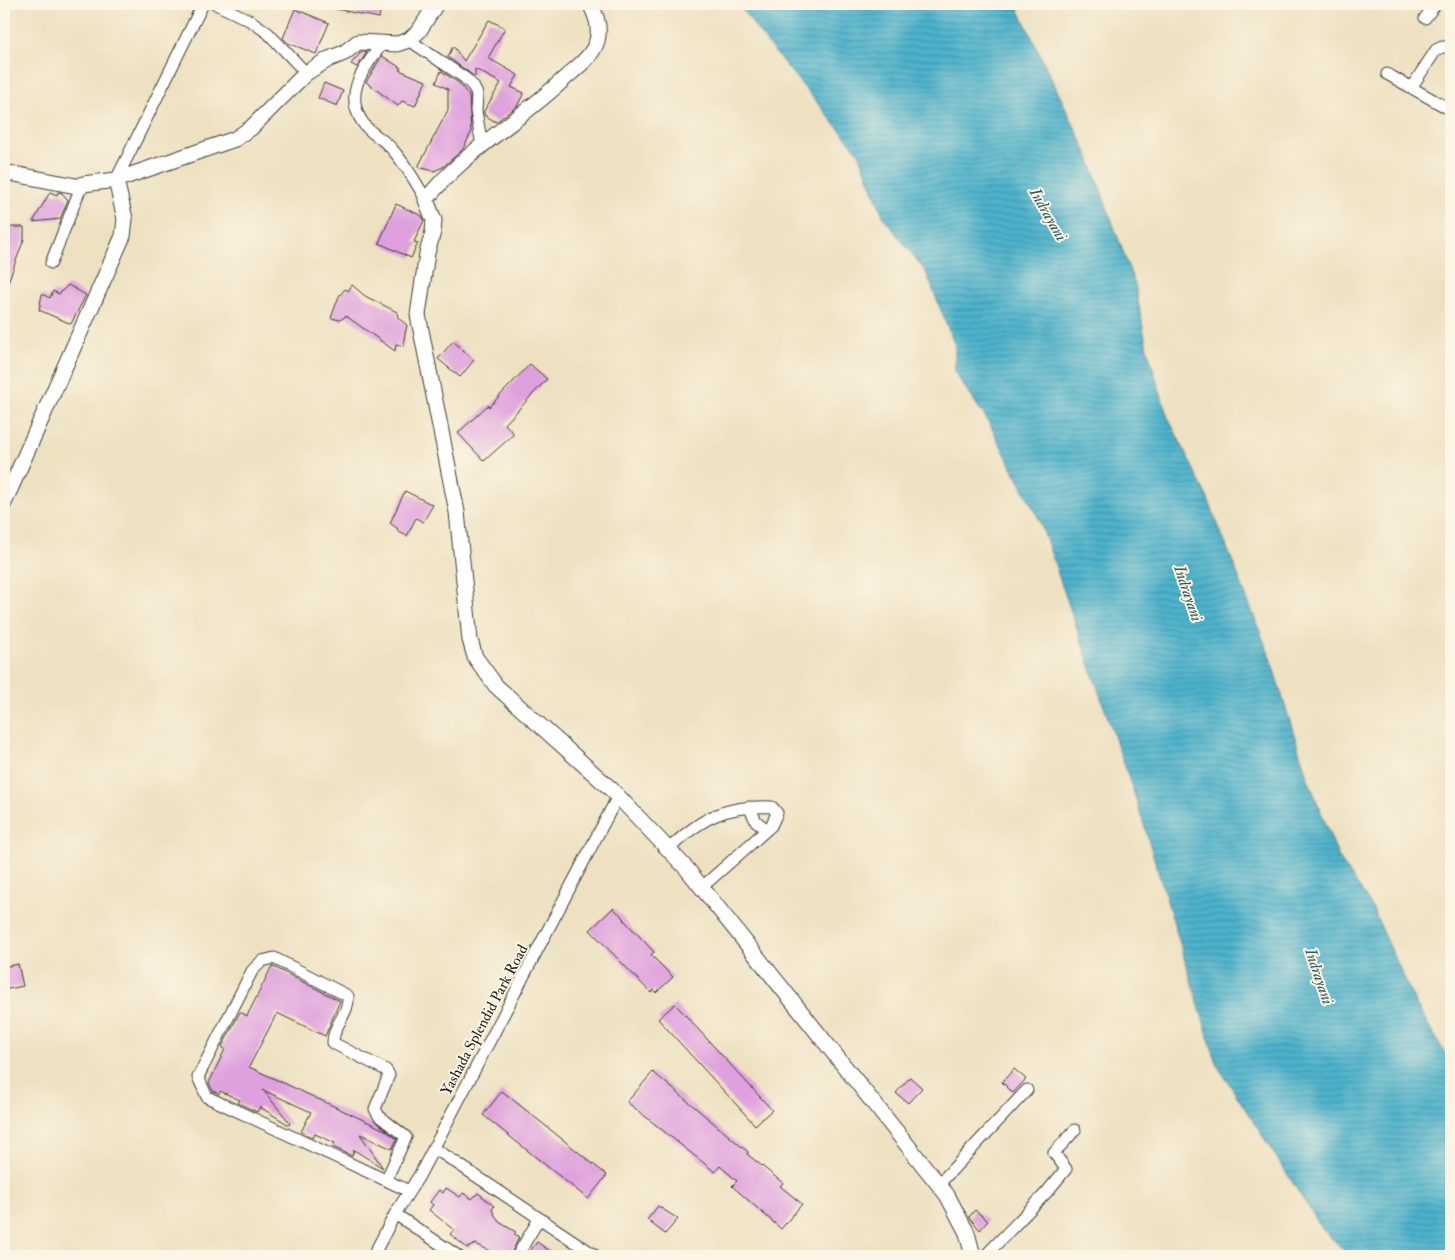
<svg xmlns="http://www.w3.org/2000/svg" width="1455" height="1260" font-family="'IM FELL Double Pica',serif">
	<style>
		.water { fill: url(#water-rules); stroke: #356874 }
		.building { fill: #dfa1dd }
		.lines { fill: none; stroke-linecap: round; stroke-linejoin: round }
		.minor-casing { stroke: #3c3a35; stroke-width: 13 }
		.tertiary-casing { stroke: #3c3a35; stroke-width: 17 }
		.minor { stroke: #fff; stroke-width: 11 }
		.tertiary { stroke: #fff; stroke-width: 15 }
		.labels { text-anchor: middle; stroke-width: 4; stroke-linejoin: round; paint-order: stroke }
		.street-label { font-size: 15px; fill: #1c1c1c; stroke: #fcf5e5 }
		.water-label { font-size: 16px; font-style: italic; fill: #305862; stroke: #fcf5e5 }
	</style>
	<defs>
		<pattern id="water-rules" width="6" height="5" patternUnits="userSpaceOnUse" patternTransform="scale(1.25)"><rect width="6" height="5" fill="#4eb3cc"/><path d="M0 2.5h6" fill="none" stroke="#4091a5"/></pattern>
	</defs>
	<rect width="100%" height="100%" fill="#fcf5e5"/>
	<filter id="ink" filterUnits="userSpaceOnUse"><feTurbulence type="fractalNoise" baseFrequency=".02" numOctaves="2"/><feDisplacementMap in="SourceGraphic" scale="10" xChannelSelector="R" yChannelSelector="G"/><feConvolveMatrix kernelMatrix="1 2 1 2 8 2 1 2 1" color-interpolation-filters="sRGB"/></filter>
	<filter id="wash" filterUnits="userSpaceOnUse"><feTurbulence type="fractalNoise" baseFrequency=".0096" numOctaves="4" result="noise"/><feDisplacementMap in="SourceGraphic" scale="20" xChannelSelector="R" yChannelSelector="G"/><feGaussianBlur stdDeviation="1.12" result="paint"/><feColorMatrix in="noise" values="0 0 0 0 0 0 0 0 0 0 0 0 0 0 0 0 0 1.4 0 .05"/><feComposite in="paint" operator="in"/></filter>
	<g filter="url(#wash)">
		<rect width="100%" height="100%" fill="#eee1c1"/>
		<path class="water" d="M738 4H1016L1089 157 1135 285 1147 348 1167 415 1208 499 1270 657 1307 776 1339 858 1371 905 1416 1004 1451 1063V1256H1350L1323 1230 1217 1065 1136 799 1039 519 988 421 955 373V346L926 272 884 218 859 153 768 44Z"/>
		<g id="blocks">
			<path class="building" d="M336 4H381L379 18 336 9Z
				M295 9 329 23 316 54 288 43 283 38Z
				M489 20 505 28 488 58 518 75 511 87 524 93 517 106 496 122 484 115V111L501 83 475 69V77L448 57 453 46 464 61Z
				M361 52H367L357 67 351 64Z
				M382 56 401 68 399 70 426 81 415 106 402 101 398 106 366 82Z
				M441 71 460 84 469 96 471 133 463 149 443 167 434 171 418 167 448 110V89L436 83Z
				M324 83 343 91 337 106 318 98Z
				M50 192 57 195 58 192 62 193 68 200 60 219 33 222Z
				M396 204 422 216 424 220 414 242 418 243 411 258 379 243Z
				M4 227H24V239L6 288 4 287Z
				M68 285 86 295 71 324 39 310 42 294 50 298 53 291 59 294Z
				M352 285 365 296 397 312 398 318 407 325 404 339V346L396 344 395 351 346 316 340 320 331 318 339 296 345 289 348 291Z
				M453 341 474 360 460 377 438 359Z
				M530 364 547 379 505 424 514 434 484 461 458 433 488 405 489 407Z
				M405 491 433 505 423 522 416 518 407 536 397 531 398 529 390 523Z
				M613 908 625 919 624 920 654 952 651 955 673 977 656 993 654 990 651 993 590 930Z
				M18 964 23 986 4 990V967Z
				M272 966 340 1001 325 1036 277 1013 249 1067 385 1130 397 1139 392 1149 360 1134 383 1168 354 1150 352 1156 333 1147 335 1143 315 1134 313 1138 301 1132 311 1112 263 1090 290 1123 289 1125 260 1107 257 1112 238 1103 240 1100 220 1091 219 1094 213 1091 209 1083 225 1049 222 1047 240 1012 247 1016Z
				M675 1004 772 1110 755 1125 658 1019Z
				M1014 1069 1026 1079 1013 1093 1002 1082Z
				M653 1072 748 1152 747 1154 783 1183 780 1186 802 1204 781 1229 732 1186 737 1181 720 1166 715 1172 627 1102Z
				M910 1077 922 1088 908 1103 896 1093Z
				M502 1091 607 1175 588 1199 483 1115Z
				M446 1188 460 1197 463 1193 472 1199 478 1193 494 1206 492 1210 499 1222 516 1232 514 1234 519 1237 510 1256H500L476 1244 467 1248 450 1234 454 1230 429 1210 433 1205 430 1202 439 1190 443 1193Z
				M658 1206 678 1219 665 1234 647 1220Z
				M975 1210 988 1221 980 1230 969 1217Z
				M537 1242 557 1256H526Z"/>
		</g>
	</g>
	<g filter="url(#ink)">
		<use href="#blocks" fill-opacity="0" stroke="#3c3a35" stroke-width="1"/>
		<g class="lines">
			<g class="minor-casing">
				<path id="minor" d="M216 4 251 21 268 33 306 73
					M1425 18 1436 4
					M409 40 465 78 473 86 477 94 476 111 482 146
					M382 44C365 67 342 93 363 123 369 133 384 139 392 149 405 164 416 182 426 200
					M1387 74 1451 110
					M1411 88 1436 50 1442 47H1451
					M116 180 203 4
					M51 263 81 187
					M749 807 756 821 766 829
					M669 849C702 817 726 805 772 807L777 813 771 826 702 887
					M434 1148 596 1256
					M386 1180 406 1137 379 1116 375 1109 389 1075 386 1070 333 1043C332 1026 350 1013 348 996L274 958 262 961 252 971 198 1077 207 1097 409 1191
					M939 1184 1027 1090
					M395 1214 458 1256
					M373 1256 395 1214 419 1176 618 796
					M517 1256 539 1219
					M985 1256 1046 1193 1066 1169 1054 1153 1075 1130"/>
			</g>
			<g class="tertiary-casing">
				<path id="tertiary" d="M590 4C598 18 602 33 594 48 588 60 575 69 565 78 521 120 463 152 426 200L434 220 433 232 427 253 418 315 457 512 470 640 475 657 496 686 611 789 687 869 947 1195 967 1233 973 1256
					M4 172 81 187 83 184 116 180 235 139 251 128 306 73 329 59 344 53 358 42 397 44 409 40 419 31 436 4
					M4 503 123 236 125 219 116 180"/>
			</g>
			<use href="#minor" class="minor"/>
			<use href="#tertiary" class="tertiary"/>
		</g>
	</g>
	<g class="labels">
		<g class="street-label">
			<text transform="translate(484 1020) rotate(-62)" y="5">Yashada Splendid Park Road</text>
		</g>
		<g class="water-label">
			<text transform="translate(1049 214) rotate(60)" y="6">Indrayani</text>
			<text transform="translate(1189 593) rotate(71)" y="6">Indrayani</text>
			<text transform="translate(1320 976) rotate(71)" y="6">Indrayani</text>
		</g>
	</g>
	<rect width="1455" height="1260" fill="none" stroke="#fcf5e5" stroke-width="20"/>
</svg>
